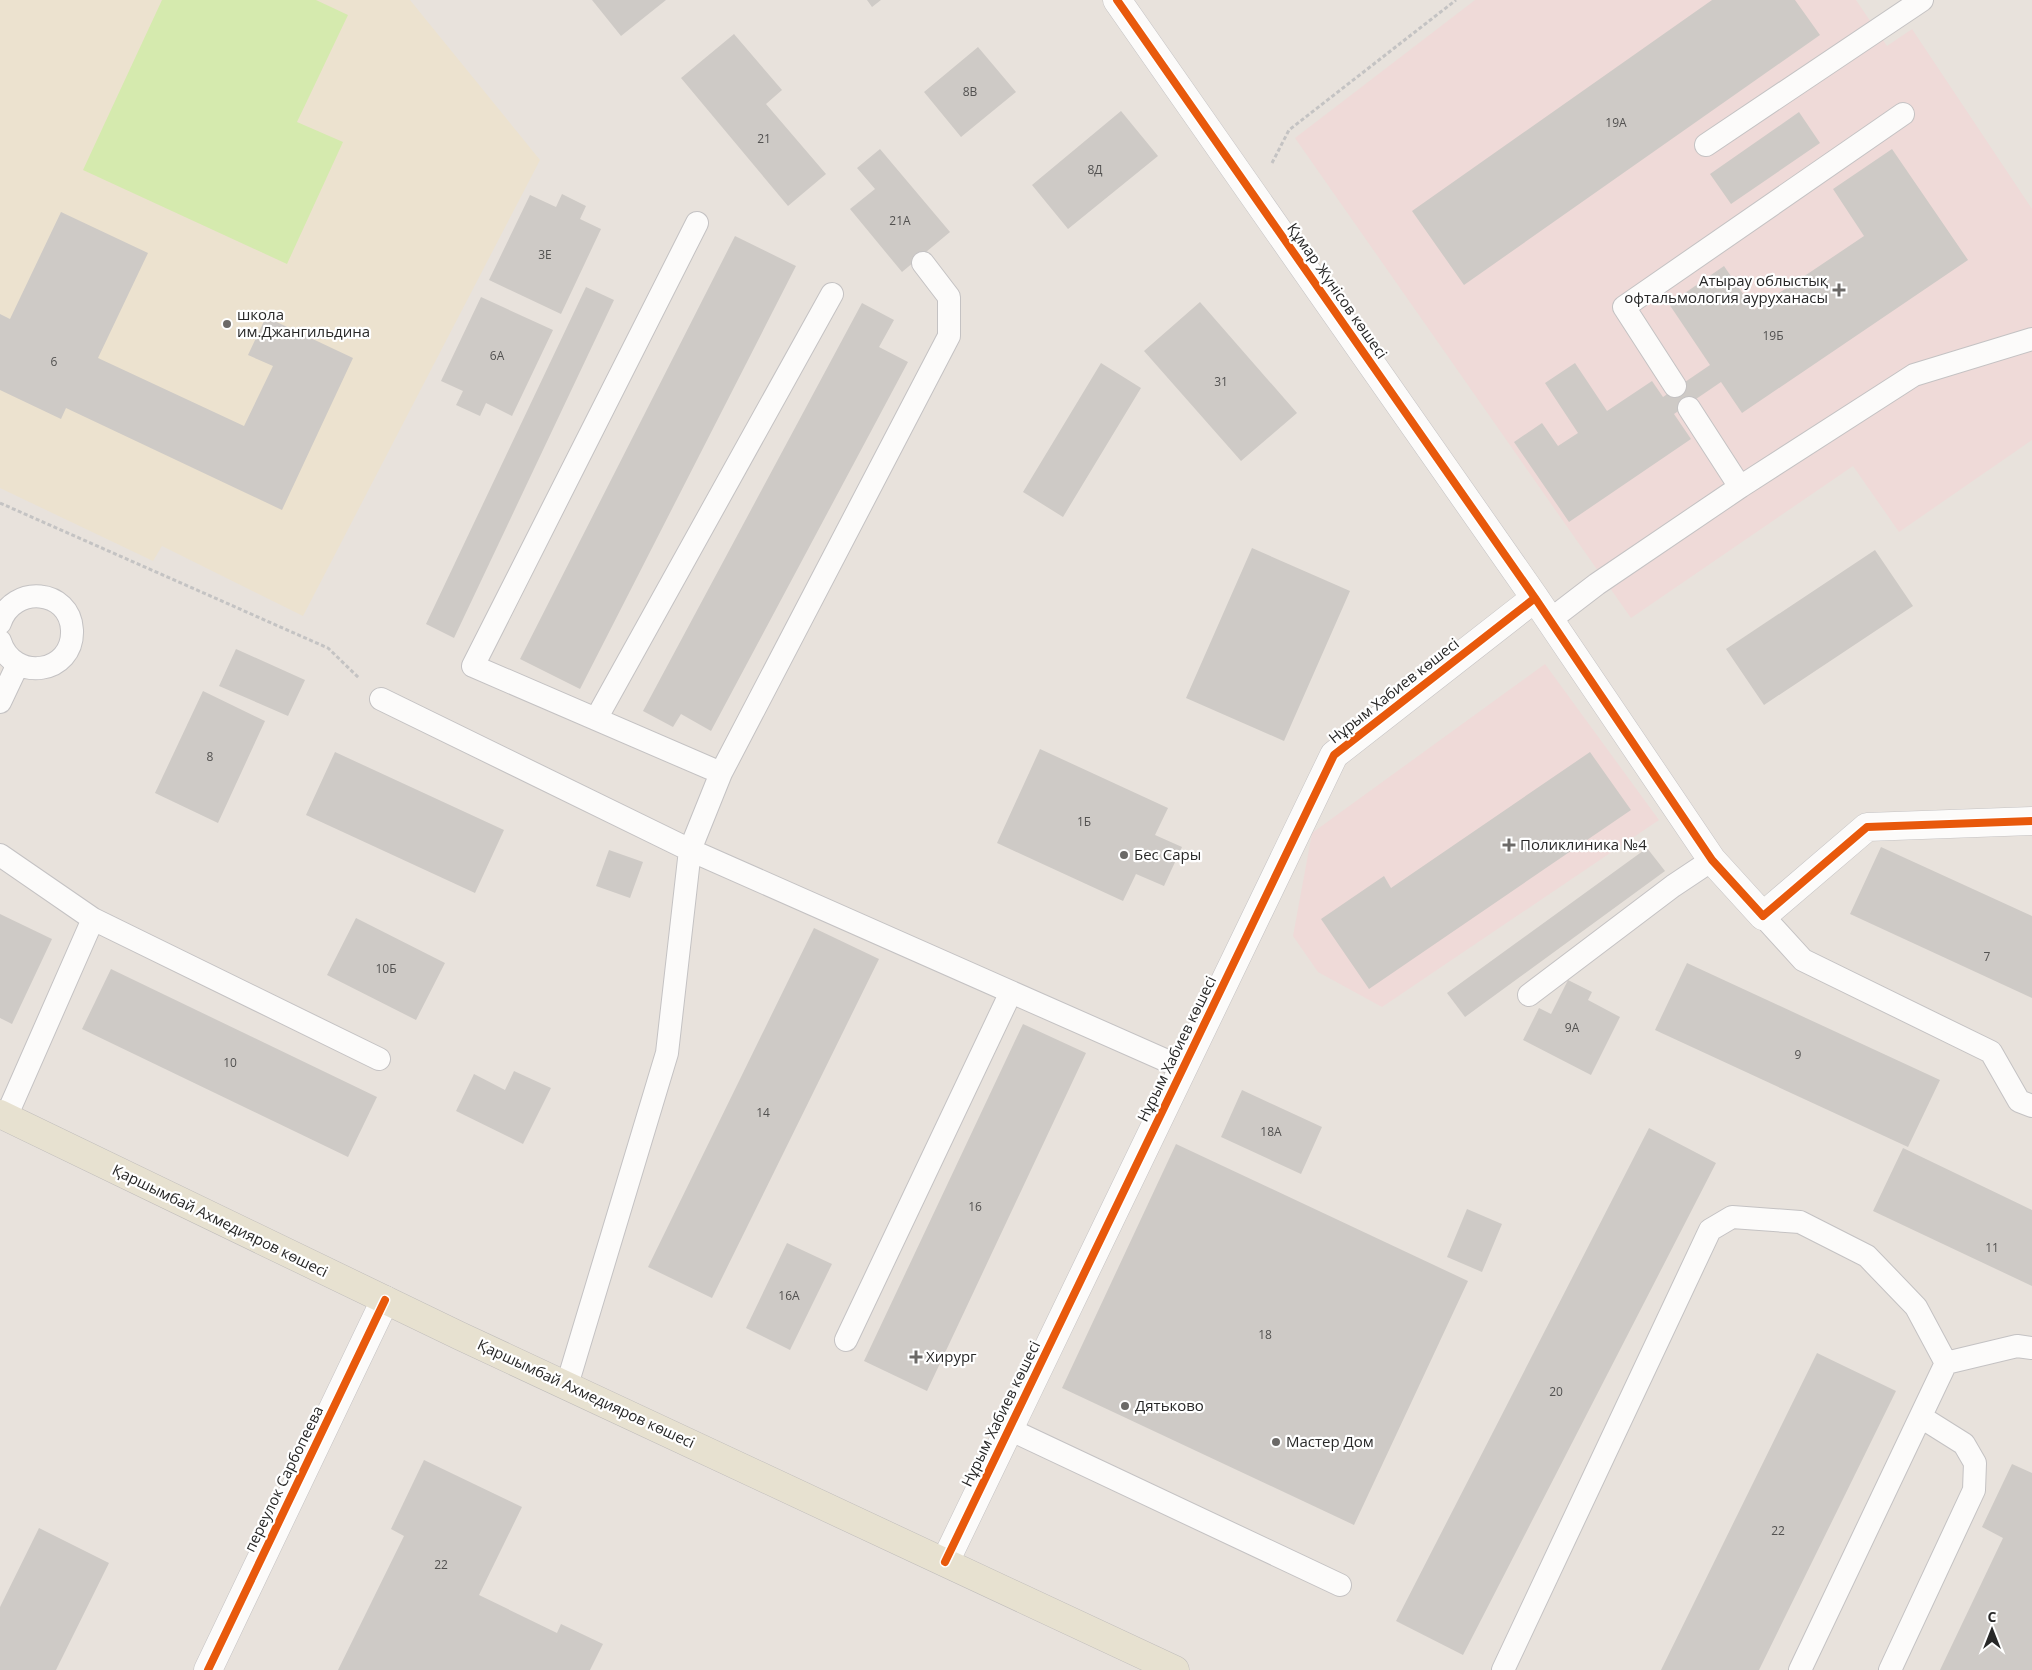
<svg xmlns="http://www.w3.org/2000/svg" width="2032" height="1670" font-family="'Open Sans',sans-serif">
	<style>
		.education { fill: #ece2cf }
		.medical { fill: #efdad8 }
		.pitch { fill: #d5eaae }
		.building { fill: #cecac6 }
		.lines { fill: none; stroke-linecap: round; stroke-linejoin: round }
		.lane-casing { stroke: #c4c2c3; stroke-width: 24 }
		.street-casing { stroke: #c4c2c3; stroke-width: 29 }
		.primary-casing { stroke: #c0bdbb; stroke-width: 29 }
		.path { stroke: #c4c3c3; stroke-width: 3; stroke-dasharray: 4 2.5; stroke-linecap: butt }
		.lane { stroke: #fcfbfa; stroke-width: 22 }
		.street { stroke: #fcfbfa; stroke-width: 28 }
		.primary { stroke: #e7e1d0; stroke-width: 28 }
		.cycleway-casing { stroke: #fff; stroke-width: 11 }
		.cycleway { stroke: #e8590c; stroke-width: 8 }
		.poi-dot { fill: #6b6967; stroke: #fff; stroke-width: 2 }
		.labels { text-anchor: middle; stroke-width: 4.5; stroke-linejoin: round; paint-order: stroke }
		.number-label { font-size: 12px; fill: #525150 }
		.poi-label { font-size: 15px; fill: #282828; stroke: #fff; text-anchor: start }
		.street-label { font-size: 15px; fill: #282828; stroke: #fff }
	</style>
	<rect width="100%" height="100%" fill="#e8e2dc"/>
	<path class="education" d="M0 0H410L540 160 303 616 162 546 153 561 0 488Z"/>
	<path class="medical" d="M1475 0H1856L1887 46 1912 29 2032 209V440L1899 532 1853 466 1631 618 1295 138Z
		M1545 664 1659 820 1382 1007 1318 972 1293 936 1312 833Z"/>
	<path class="pitch" d="M162 0H316L348 15 297 122 343 142 287 264 83 170Z"/>
	<path class="building" d="M592 0H666L621 36Z
		M867 0H881L872 7Z
		M1712 0H1795L1820 35 1464 285 1412 211Z
		M734 34 782 90 766 104 826 174 788 206 681 78Z
		M978 47 1016 92 961 137 924 92Z
		M1121 111 1158 156 1068 229 1032 185Z
		M1799 112 1820 143 1731 204 1710 174Z
		M880 149 950 232 902 272 850 209 875 189 857 168Z
		M1892 149 1968 260 1742 413 1721 382 1674 414 1691 439 1569 522 1514 442 1542 423 1558 446 1578 433 1545 383 1575 363 1607 411 1652 381 1663 397 1710 365 1669 304 1724 266 1754 310 1864 236 1833 189Z
		M562 194 586 206 580 219 601 229 561 314 489 280 530 195 556 207Z
		M61 212 148 253 98 358 244 426 273 366 248 355 266 317 353 358 282 510 66 408 61 419 0 390V314L10 319Z
		M735 236 796 266 580 689 520 659Z
		M586 287 614 300 454 638 426 624Z
		M481 297 553 330 512 416 486 403 480 416 456 405 463 391 441 381Z
		M1200 302 1297 413 1241 461 1144 351Z
		M862 303 894 320 879 347 908 362 711 731 681 714 673 727 643 711Z
		M1101 363 1141 388 1063 517 1023 492Z
		M1252 548 1350 591 1284 741 1186 698Z
		M1875 550 1913 606 1764 705 1726 649Z
		M236 649 305 680 288 716 219 686Z
		M203 691 265 721 218 823 155 793Z
		M1040 749 1168 808 1155 835 1182 847 1164 886 1136 874 1123 901 997 843Z
		M335 752 504 830 475 893 306 815Z
		M1590 752 1631 810 1369 989 1321 919 1384 876 1391 888Z
		M1881 847 2032 916V998L1850 914Z
		M1647 848 1665 871 1465 1017 1447 993Z
		M609 850 643 862 630 898 596 886Z
		M0 914 52 939 12 1024 0 1018Z
		M356 918 445 963 416 1020 327 975Z
		M814 928 879 959 712 1298 648 1267Z
		M1687 963 1940 1080 1908 1147 1655 1030Z
		M111 969 377 1097 348 1157 82 1029Z
		M1568 980 1592 992 1588 1000 1620 1017 1591 1075 1523 1040 1539 1008 1551 1014Z
		M1023 1024 1086 1053 927 1391 864 1361Z
		M514 1071 551 1088 523 1144 456 1111 474 1074 505 1090Z
		M1242 1090 1322 1127 1301 1174 1221 1137Z
		M1649 1128 1716 1163 1463 1655 1396 1621Z
		M1176 1144 1468 1281 1354 1525 1062 1388Z
		M1903 1148 2032 1210V1286L1873 1211Z
		M1467 1209 1502 1224 1482 1272 1447 1257Z
		M787 1243 832 1264 790 1350 746 1328Z
		M1817 1353 1896 1391 1759 1670H1661Z
		M424 1460 522 1507 479 1595 557 1633 561 1624 603 1644 590 1670H338L404 1536 391 1529Z
		M2012 1464 2032 1473V1670H1940L2003 1538 1982 1527Z
		M39 1528 109 1563 56 1670H0V1607Z"/>
	<g class="lines">
		<g class="lane-casing">
			<path id="lane" d="M1706 145 1922 0
				M697 223 473 666 721 773
				M1675 386 1624 307 1903 114
				M1689 408 1740 487 1914 375 2032 339
				M1550 620 1597 584 1740 487
				M0 623C13 584 70 589 72 630 74 674 13 683 0 641
				M381 699 690 850 1183 1068
				M0 702 18 664
				M596 719 832 294
				M0 855 93 919 6 1117
				M1763 916 1803 960 1991 1052 2019 1101 2032 1106
				M93 919 379 1059
				M1529 995 1673 886 1712 860
				M846 1340 1011 992
				M1946 1363 2017 1346 2032 1348
				M567 1385 667 1053 690 850 721 773 949 336V297L923 263
				M1009 1429 1340 1585
				M1503 1670 1710 1230 1732 1217 1800 1222 1867 1256 1916 1307 1946 1363 1800 1670
				M1890 1670 1974 1490 1975 1463 1964 1444 1921 1417"/>
		</g>
		<g class="street-casing">
			<path id="street" d="M1117 0 1535 598
				M945 1562 1334 755 1535 598 1712 860 1763 916 1867 827 2032 821
				M208 1670 385 1300"/>
		</g>
		<g class="primary-casing">
			<path id="primary" d="M0 1114 460 1336 1175 1670"/>
		</g>
		<path class="path" d="M1272 163 1289 130 1456 0
			M0 503 328 648 359 678"/>
		<use href="#lane" class="lane"/>
		<use href="#street" class="street"/>
		<use href="#primary" class="primary"/>
		<g class="cycleway-casing">
			<path id="cycleway" d="M1117 0 1535 598
				M945 1562 1334 755 1535 598 1712 860 1763 916 1867 827 2032 821
				M208 1670 385 1300"/>
		</g>
		<use href="#cycleway" class="cycleway"/>
	</g>
	<g class="poi-dot">
		<path d="M1836.5 282.5h5v5h5v5h-5v5h-5v-5h-5v-5h5z"/>
		<circle cx="227" cy="324" r="5"/>
		<path d="M1506.5 837.5h5v5h5v5h-5v5h-5v-5h-5v-5h5z"/>
		<circle cx="1124" cy="855" r="5"/>
		<path d="M913.5 1349.5h5v5h5v5h-5v5h-5v-5h-5v-5h5z"/>
		<circle cx="1125" cy="1406" r="5"/>
		<circle cx="1276" cy="1442" r="5"/>
	</g>
	<g class="labels">
		<g class="number-label">
			<text x="970" y="96">8В</text>
			<text x="1616" y="127">19А</text>
			<text x="764" y="143">21</text>
			<text x="1095" y="174">8Д</text>
			<text x="900" y="225">21А</text>
			<text x="545" y="259">3Е</text>
			<text x="1773" y="340">19Б</text>
			<text x="497" y="360">6А</text>
			<text x="54" y="366">6</text>
			<text x="1221" y="386">31</text>
			<text x="210" y="761">8</text>
			<text x="1084" y="826">1Б</text>
			<text x="1987" y="961">7</text>
			<text x="386" y="973">10Б</text>
			<text x="1572" y="1032">9А</text>
			<text x="1798" y="1059">9</text>
			<text x="230" y="1067">10</text>
			<text x="763" y="1117">14</text>
			<text x="1271" y="1136">18А</text>
			<text x="975" y="1211">16</text>
			<text x="1992" y="1252">11</text>
			<text x="789" y="1300">16А</text>
			<text x="1265" y="1339">18</text>
			<text x="1556" y="1396">20</text>
			<text x="1778" y="1535">22</text>
			<text x="441" y="1569">22</text>
		</g>
		<g class="poi-label">
			<text x="1828" y="286" text-anchor="end">Атырау облыстық<tspan x="1828" dy="17">офтальмология ауруханасы</tspan></text>
			<text x="237" y="320">школа<tspan x="237" dy="17">им.Джангильдина</tspan></text>
			<text x="1520" y="850">Поликлиника №4</text>
			<text x="1134" y="860">Бес Сары</text>
			<text x="926" y="1362">Хирург</text>
			<text x="1135" y="1411">Дятьково</text>
			<text x="1286" y="1447">Мастер Дом</text>
		</g>
		<g class="street-label">
			<text transform="translate(1337 291) rotate(55)" y="5">Құмар Жүнісов көшесі</text>
			<text transform="translate(1394 691) rotate(-38)" y="5">Нұрым Хабиев көшесі</text>
			<text transform="translate(1177 1049) rotate(-64)" y="5">Нұрым Хабиев көшесі</text>
			<text transform="translate(220 1221) rotate(26)" y="5">Қаршымбай Ахмедияров көшесі</text>
			<text transform="translate(586 1394) rotate(25)" y="5">Қаршымбай Ахмедияров көшесі</text>
			<text transform="translate(1001 1414) rotate(-64)" y="5">Нұрым Хабиев көшесі</text>
			<text transform="translate(284 1479) rotate(-64)" y="5">переулок Сарбопеева</text>
		</g>
	</g>
	<g transform="translate(1992 1630)" stroke="#ffffff" stroke-width="4" paint-order="stroke">
	<path d="M0-4L9 19L0 12L-9 19Z" fill="#282828"/>
	<text y="-8" font-size="14" font-weight="bold" text-anchor="middle" fill="#282828">С</text>
	</g>
</svg>
